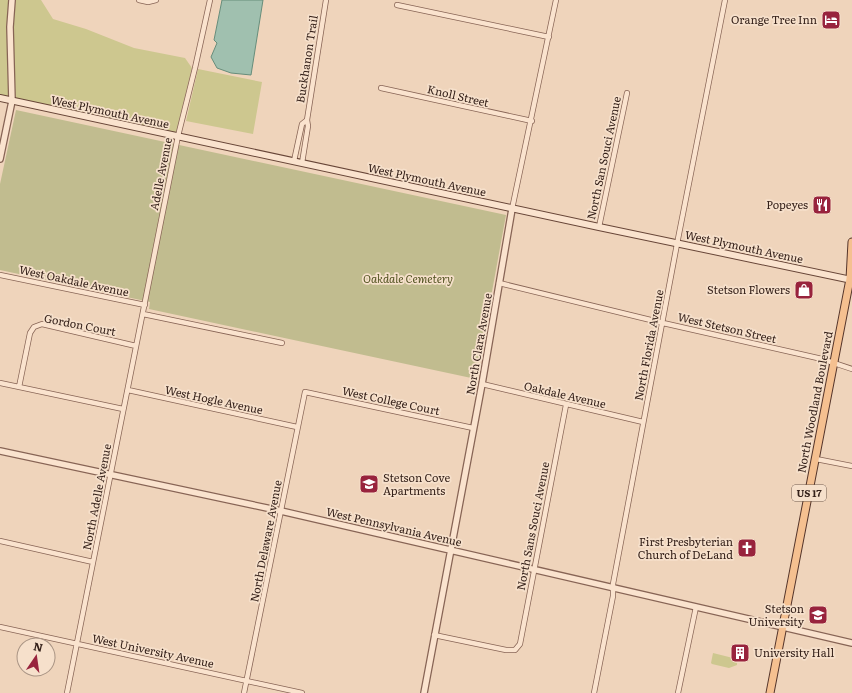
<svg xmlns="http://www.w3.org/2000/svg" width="852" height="693" font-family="Literata,serif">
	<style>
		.green { fill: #cdc78f }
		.cemetery { fill: #c1bc8f }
		.water { fill: #a0c0af; stroke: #678d7b }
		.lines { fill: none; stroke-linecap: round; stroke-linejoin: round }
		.minor-casing { stroke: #876455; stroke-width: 6 }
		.tertiary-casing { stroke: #876455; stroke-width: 8 }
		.secondary-casing { stroke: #684638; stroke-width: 8 }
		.primary-casing { stroke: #54342a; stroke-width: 9 }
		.minor { stroke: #fae3ce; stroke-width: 4.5 }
		.tertiary { stroke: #fae3ce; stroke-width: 5.5 }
		.secondary { stroke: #fae3ce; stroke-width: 6 }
		.primary { stroke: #f5c090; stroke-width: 7 }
		.labels { text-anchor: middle; stroke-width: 3.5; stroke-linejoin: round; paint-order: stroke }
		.shield { fill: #f6e0cb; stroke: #6f5a4f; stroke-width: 1 }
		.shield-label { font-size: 10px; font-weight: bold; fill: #35211a }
		.poi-label { font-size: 11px; fill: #35211a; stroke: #f6e0cb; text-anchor: end }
		.street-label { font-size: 11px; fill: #35211a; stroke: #f6e0cb }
		.park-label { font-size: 11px; font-style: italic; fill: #515220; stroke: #f6e0cb }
	</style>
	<rect width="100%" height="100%" fill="#efd4bb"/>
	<path class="green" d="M0 0H10L7 27 9 97 0 95Z
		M15 0H41L53 19 86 29 134 48 185 58 192 68 176 133 15 98 13 27Z
		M198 69 262 82 253 134 186 121Z
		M713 653 733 658 734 662 737 663V665L729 668 712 664 711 663Z"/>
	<path class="cemetery" d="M16 110 506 215 476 379 149 309 150 302 0 270V184Z"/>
	<path class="water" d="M222 0H263L251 75 231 73 217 68 211 57 217 43 214 40Z"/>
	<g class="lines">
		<g class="minor-casing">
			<path id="minor" d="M139 0 148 2 156 0
				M397 5 549 37
				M381 88 532 121
				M294 161 302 124 307 120
				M302 163 308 126 307 120 326 0
				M512 209 556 0
				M599 227 627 93
				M0 275 145 305
				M499 283 663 323 822 359 852 369
				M143 314 282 343
				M0 383 123 409
				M482 384 643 422
				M19 387 30 333 34 327 42 324 136 346
				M128 390 297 427
				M816 459 852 466
				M0 541 93 562
				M0 627 302 693
				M434 635 506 650H515L520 644 566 405
				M67 693 178 136 195 68 210 0
				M244 693 305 392 473 428
				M594 693 613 596V584L677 244 725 0
				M678 693 696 607"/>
		</g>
		<g class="tertiary-casing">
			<path id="tertiary" d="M0 159 12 101 10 27 12 0
				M0 451 281 511 852 643
				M424 693 482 384 512 209"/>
		</g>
		<g class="secondary-casing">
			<path id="secondary" d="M0 98 599 227 852 280"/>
		</g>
		<g class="primary-casing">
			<path id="primary" d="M770 693 850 279 852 242"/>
		</g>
		<use href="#minor" class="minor"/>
		<use href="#tertiary" class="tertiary"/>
		<use href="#secondary" class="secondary"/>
		<use href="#primary" class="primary"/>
	</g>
	<defs>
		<g id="hotel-square" transform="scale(1)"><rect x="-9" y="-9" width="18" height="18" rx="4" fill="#98233d" stroke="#f6e0cb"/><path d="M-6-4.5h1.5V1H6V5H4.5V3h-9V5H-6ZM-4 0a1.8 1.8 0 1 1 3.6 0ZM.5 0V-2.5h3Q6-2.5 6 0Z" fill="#fff"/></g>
		<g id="restaurant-square" transform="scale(1)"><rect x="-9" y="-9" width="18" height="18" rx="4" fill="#98233d" stroke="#f6e0cb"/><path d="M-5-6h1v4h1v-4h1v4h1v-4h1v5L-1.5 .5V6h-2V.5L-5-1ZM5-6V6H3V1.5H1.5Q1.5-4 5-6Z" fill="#fff"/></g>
		<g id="shop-square" transform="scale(1)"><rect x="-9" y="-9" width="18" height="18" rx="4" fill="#98233d" stroke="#f6e0cb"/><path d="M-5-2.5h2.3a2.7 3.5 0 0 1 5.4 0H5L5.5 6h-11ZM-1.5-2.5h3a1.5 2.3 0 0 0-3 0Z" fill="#fff"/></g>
		<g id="university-square" transform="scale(1)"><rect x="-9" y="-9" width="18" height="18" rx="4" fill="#98233d" stroke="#f6e0cb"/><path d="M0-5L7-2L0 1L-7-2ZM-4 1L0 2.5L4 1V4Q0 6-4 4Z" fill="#fff"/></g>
		<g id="church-square" transform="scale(1)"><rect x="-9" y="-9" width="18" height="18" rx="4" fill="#98233d" stroke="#f6e0cb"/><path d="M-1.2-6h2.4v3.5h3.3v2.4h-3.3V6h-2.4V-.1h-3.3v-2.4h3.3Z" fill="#fff"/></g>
		<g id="building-square" transform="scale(1)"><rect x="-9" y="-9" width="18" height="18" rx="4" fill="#98233d" stroke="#f6e0cb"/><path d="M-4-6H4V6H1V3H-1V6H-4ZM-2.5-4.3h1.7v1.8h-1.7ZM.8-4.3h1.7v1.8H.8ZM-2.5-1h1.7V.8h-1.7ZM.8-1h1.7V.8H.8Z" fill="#fff"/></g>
	</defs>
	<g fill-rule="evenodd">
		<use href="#hotel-square" x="831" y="20"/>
		<use href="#restaurant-square" x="822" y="205"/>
		<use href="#shop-square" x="804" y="290"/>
		<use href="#university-square" x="369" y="484"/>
		<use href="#church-square" x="747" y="548"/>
		<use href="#university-square" x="818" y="615"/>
		<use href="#building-square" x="740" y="653"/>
	</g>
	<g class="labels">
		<rect class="shield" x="792" y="485" width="34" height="16" rx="3"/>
		<g class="shield-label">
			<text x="809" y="497">US 17</text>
		</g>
		<g class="poi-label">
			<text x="817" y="24">Orange Tree Inn</text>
			<text x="808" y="209">Popeyes</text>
			<text x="790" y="294">Stetson Flowers</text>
			<text x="383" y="482" text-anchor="start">Stetson Cove<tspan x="383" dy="13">Apartments</tspan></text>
			<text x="733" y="546">First Presbyterian<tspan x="733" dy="13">Church of DeLand</tspan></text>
			<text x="804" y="613">Stetson<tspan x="804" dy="13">University</tspan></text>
			<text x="754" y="657" text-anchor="start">University Hall</text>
		</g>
		<g class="street-label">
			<text transform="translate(307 59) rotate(-81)" y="4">Buckhanon Trail</text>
			<text transform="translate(458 96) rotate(13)" y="4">Knoll Street</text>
			<text transform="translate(110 112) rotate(12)" y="4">West Plymouth Avenue</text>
			<text transform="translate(604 158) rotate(-78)" y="4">North San Souci Avenue</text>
			<text transform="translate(161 174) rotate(-79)" y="4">Adelle Avenue</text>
			<text transform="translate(427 180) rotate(12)" y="4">West Plymouth Avenue</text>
			<text transform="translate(744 247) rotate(12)" y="4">West Plymouth Avenue</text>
			<text transform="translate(74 281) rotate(12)" y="4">West Oakdale Avenue</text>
			<text transform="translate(80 325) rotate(11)" y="4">Gordon Court</text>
			<text transform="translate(727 328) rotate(13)" y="4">West Stetson Street</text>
			<text transform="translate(479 344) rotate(-80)" y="4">North Clara Avenue</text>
			<text transform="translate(649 345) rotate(-79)" y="4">North Florida Avenue</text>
			<text transform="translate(565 395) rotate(13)" y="4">Oakdale Avenue</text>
			<text transform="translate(214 400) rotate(12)" y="4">West Hogle Avenue</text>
			<text transform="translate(391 401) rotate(12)" y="4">West College Court</text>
			<text transform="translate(815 402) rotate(-79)" y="4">North Woodland Boulevard</text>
			<text transform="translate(97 497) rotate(-79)" y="4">North Adelle Avenue</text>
			<text transform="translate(533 526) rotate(-79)" y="4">North Sans Souci Avenue</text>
			<text transform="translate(394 527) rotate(13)" y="4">West Pennsylvania Avenue</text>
			<text transform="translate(266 541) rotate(-79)" y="4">North Delaware Avenue</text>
			<text transform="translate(153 651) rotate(12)" y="4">West University Avenue</text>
		</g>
		<g class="park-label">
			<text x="408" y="283">Oakdale Cemetery</text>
		</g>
	</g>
	<g transform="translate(36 657) rotate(13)"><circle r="19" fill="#f6e0cb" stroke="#a99484"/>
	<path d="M0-3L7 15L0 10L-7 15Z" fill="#98233d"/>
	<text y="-6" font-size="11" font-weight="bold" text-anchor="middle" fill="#35211a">N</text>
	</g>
</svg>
